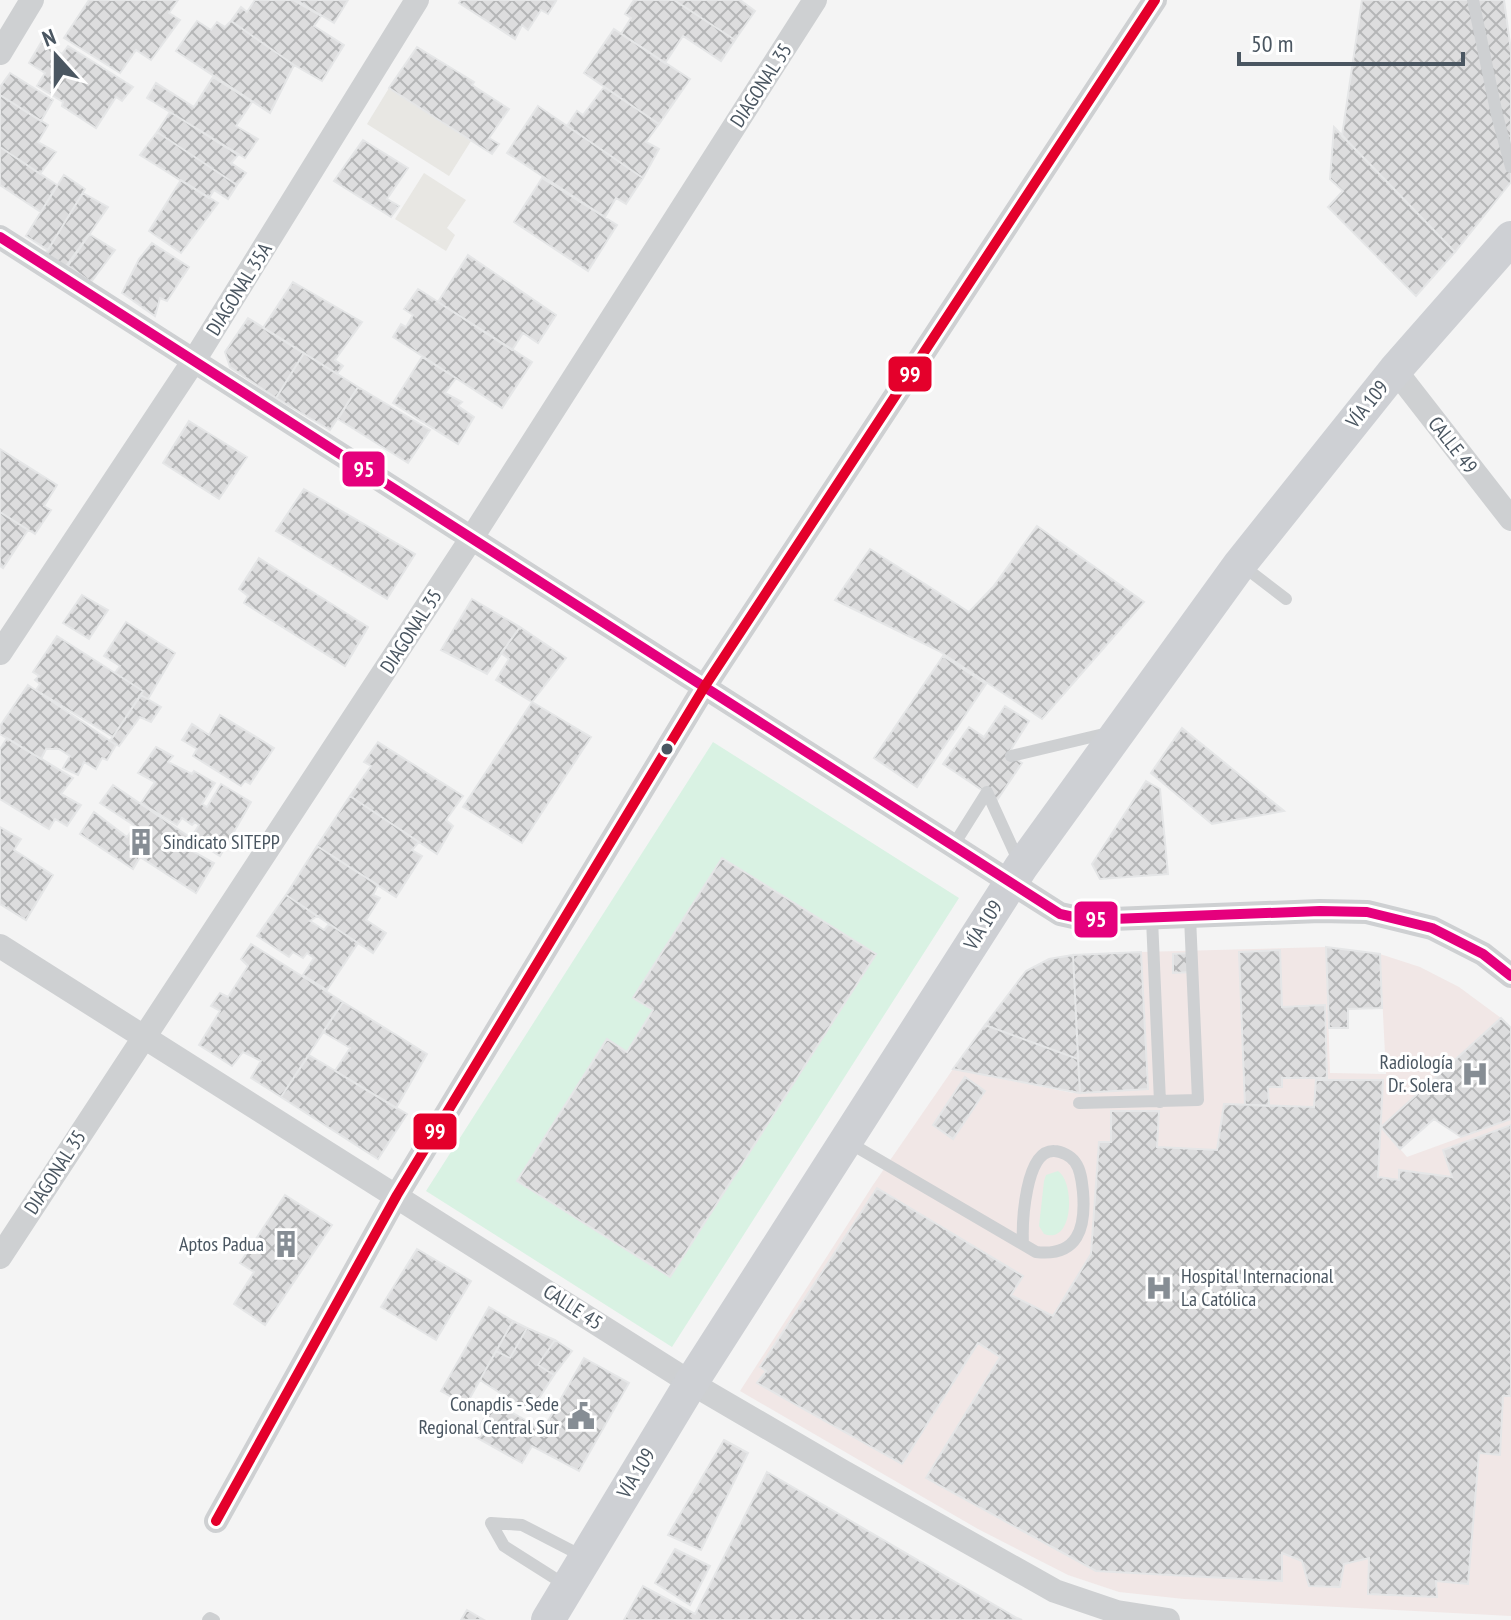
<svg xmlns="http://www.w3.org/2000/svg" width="1511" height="1620" font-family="'PT Sans Narrow',sans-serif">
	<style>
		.commercial { fill: #e8e7e3 }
		.medical { fill: #f1e7e6 }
		.garden { fill: #d9f2e3; fill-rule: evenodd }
		.building { fill: url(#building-cross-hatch); stroke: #e5e6e7; stroke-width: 2 }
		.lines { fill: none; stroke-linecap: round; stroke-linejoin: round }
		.service { stroke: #ced0d2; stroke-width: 12 }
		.minor { stroke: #ced0d2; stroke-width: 24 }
		.secondary { stroke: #ced0d4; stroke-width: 34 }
		.bus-1-casing { stroke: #fff; stroke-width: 16 }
		.bus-2-casing { stroke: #fff; stroke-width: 16 }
		.bus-1 { stroke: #e5007d; stroke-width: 10 }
		.bus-2 { stroke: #e4002b; stroke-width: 10 }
		.bus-dot { fill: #4a5661; stroke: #fff; stroke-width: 3 }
		.labels { text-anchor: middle; stroke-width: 6; stroke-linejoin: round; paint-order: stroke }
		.street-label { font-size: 20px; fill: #4a5661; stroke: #fff }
		.poi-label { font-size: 20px; fill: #4a5661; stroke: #fff; text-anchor: end }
		.line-badge { stroke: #fff; stroke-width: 3 }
		.badge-label { font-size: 22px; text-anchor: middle; font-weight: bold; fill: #fff }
	</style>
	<defs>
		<pattern id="building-cross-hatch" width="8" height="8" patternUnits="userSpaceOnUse" patternTransform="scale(2)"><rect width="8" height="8" fill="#ddddde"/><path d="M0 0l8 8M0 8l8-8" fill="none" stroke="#b5b6b7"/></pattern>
	</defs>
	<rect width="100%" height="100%" fill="#f4f4f4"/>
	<path class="commercial" d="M389 88 471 141 449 176 367 124Z
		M424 173 466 200 447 228 455 235 446 251 395 219Z"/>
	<path class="medical" d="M1326 947 1330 1073 1386 1074 1380 954 1420 967 1459 987 1501 1018 1381 1127 1407 1157 1511 1119V1616L1184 1599 1119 1592 1068 1575 978 1529 740 1391 873 1185 953 1069 1073 1093 1148 1089 1141 952Z"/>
	<path class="garden" d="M713 742 959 898 672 1347 426 1191ZM722 858 875 954 670 1277 517 1181 607 1040 627 1052 653 1010 633 997Z
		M1058 1171C1075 1182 1074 1245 1044 1234L1039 1226 1044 1181 1046 1175Z"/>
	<path class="building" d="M89 0H178L169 13 180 20 151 60 136 50 120 73 64 38Z
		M255 0H293L321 16 314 26 344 45 322 81 294 65 231 21 241 7 247 12Z
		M296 0H348L334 23Z
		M461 0H553L556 1 548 14 541 10 528 30 522 25 515 39 459 3Z
		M634 0H674L735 40 721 61 683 36 665 63 621 34 631 18 625 14Z
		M674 0H740L755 11 735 40Z
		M1362 0H1504L1511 51V182L1455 252 1342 136Z
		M197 21 211 30 217 22 225 27 231 21 294 65 270 113 176 51Z
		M614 29 690 79 659 124 584 73Z
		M42 41 62 54 68 46 133 87 122 101 116 97 96 128 62 106 63 102 37 86 45 73 29 63Z
		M417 47 474 82 472 85 509 109 489 138 499 144 492 154 389 88Z
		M10 73 53 100 41 121 0 95V87Z
		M213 77 252 102 236 126 258 139 245 158 147 98 156 83 194 107Z
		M604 87 659 124 646 142 659 149 643 178 567 126 577 111 583 115Z
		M0 95 48 125 38 142 56 152 40 174 0 147Z
		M538 106 643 178 626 204 616 198 605 217 507 153Z
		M170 112 238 155 231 163 246 173 237 185 157 132Z
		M1334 127 1455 252 1416 296 1328 207 1343 191 1330 179Z
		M157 132 237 185 228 199 214 190 209 198 140 155Z
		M363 140 408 168 387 199 399 206 391 217 334 181Z
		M0 147 57 185 41 212 0 185Z
		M64 175 85 189 48 250 26 236Z
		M542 178 617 225 588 271 514 222Z
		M181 180 218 203 181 253 149 231Z
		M83 193 108 207 65 270 44 256Z
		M89 234 115 250 91 282 67 265Z
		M152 243 189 267 167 301 160 298 155 316 122 293 139 259Z
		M468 255 556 315 538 343 523 333 512 350 438 302Z
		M293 282 362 322 335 360 343 366 337 374 263 328Z
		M418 289 532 362 502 408 393 337 401 324 406 327 413 315 404 309Z
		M248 318 304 353 276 398 230 367 225 352Z
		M304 353 358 387 330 430 276 398Z
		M422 357 456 378 445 393 462 402 458 406 474 417 458 444 393 403Z
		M358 387 430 430 408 463 338 419Z
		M189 421 247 457 219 499 163 463Z
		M0 449 57 485 44 506 51 510 35 534 0 512Z
		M304 489 415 554 387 599 276 531Z
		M0 512 28 530 3 568 0 566Z
		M1037 526 1144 602 1042 719 939 651 835 600 870 549 969 612 993 587Z
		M259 558 368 627 345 666 244 603 248 596 239 589Z
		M82 595 108 610 89 639 63 623Z
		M472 599 520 627 487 674 441 650Z
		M126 622 175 653 148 699 141 695 143 691 115 673 120 666 104 656Z
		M520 627 566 658 532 702 496 680 509 659 501 653Z
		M57 636 143 691 113 737 36 690 40 684 35 680 39 676 33 672Z
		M943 656 986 684 917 787 874 758Z
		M28 685 116 745 107 760 102 758 96 769 84 762 78 775 63 768 70 756 59 749H46L41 759 0 734V726Z
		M141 695 161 707 151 722 140 717 119 746 110 741Z
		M532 702 591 737 522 843 463 807Z
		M1005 706 1029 721 1008 754 1022 763 997 800 943 764 969 727 984 737Z
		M220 715 274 748 250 784 245 781 241 786 193 756 197 749 182 740 192 724 209 735Z
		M1182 728 1284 811 1212 824 1151 773Z
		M7 738 73 778 61 794 81 805 67 826 55 819 49 829 0 799V749Z
		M378 742 463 796 446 820 453 826 437 854 350 796 371 766 364 762Z
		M156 747 173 756 168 762 192 774 194 771 215 783 202 804 207 807 221 784 251 802 220 856 191 838 199 825 195 822 192 825 182 818 177 825 141 803 155 782 138 773Z
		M1146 781 1160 789 1168 874 1100 879 1092 864Z
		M113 785 191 838 185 847 214 863 196 893 140 857 133 869 80 834 94 812 127 837 135 826 100 803Z
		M350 796 419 842 412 850 422 856 396 897 317 846Z
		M0 827 21 839 14 850 53 875 26 920 0 904Z
		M317 846 378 885 373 895 380 898 366 920 386 933 373 953 286 895Z
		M722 858 876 954 670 1277 517 1181 607 1039 627 1052 653 1010 633 998Z
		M286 895 317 916 310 921 324 930 329 924 358 943 327 990 303 975 314 958 307 953 303 958 293 952 289 957 257 936Z
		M251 944 343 1002 281 1097 251 1078 261 1061 243 1052 232 1066 199 1045 220 1011 211 1006 220 993 228 997 248 966 241 959Z
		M1326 947 1380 954 1382 1008 1348 1009V1028H1329Z
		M1280 950 1282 1007 1325 1005 1327 1078H1282V1087H1268L1269 1106 1245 1105 1239 952Z
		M1141 952 1148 1089 1080 1093 1073 955Z
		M1190 953 1191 972 1173 973V954Z
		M1073 955 1078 1059 985 1025 1026 971 1049 959Z
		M343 1002 427 1054 396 1108 335 1071 350 1048 323 1032Z
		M1501 1018 1511 1028V1119L1461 1137 1434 1119 1400 1149 1381 1127Z
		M985 1025 1078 1059 1080 1093 953 1069Z
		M309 1055 407 1114 378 1159 281 1097Z
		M965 1077 985 1091 953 1139 933 1125Z
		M1316 1080H1383L1378 1177 1399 1180V1170L1452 1177 1443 1150 1511 1125V1396H1503L1500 1455 1479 1453 1468 1584 1436 1581 1437 1597 1368 1594 1369 1558 1344 1564 1340 1587 1309 1586 1302 1561 1282 1553V1581L1096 1571 926 1478 1000 1357 978 1343 902 1464 757 1383 766 1371 760 1367 877 1188 1023 1276 1011 1295 1053 1316 1091 1254 1099 1142H1111V1111H1159L1157 1147 1217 1150 1224 1104 1314 1107Z
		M285 1195 332 1225 265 1325 234 1304 254 1272 240 1263Z
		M417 1249 471 1281 436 1340 381 1307Z
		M489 1307 513 1321 466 1405 441 1391Z
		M513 1321 527 1328 510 1358 496 1351Z
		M527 1328 555 1340 538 1365 554 1375 530 1412 480 1380 496 1351 510 1358Z
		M555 1340 572 1351 554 1375 538 1365Z
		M584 1358 629 1383 579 1471 532 1446 522 1463 474 1436 493 1402 543 1430Z
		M724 1440 748 1453 701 1550 668 1535Z
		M767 1472 1017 1618 1022 1620H624L643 1586 695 1614Z
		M675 1549 710 1566 690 1605 655 1583Z
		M467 1610 484 1620H461Z"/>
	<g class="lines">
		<path class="service" d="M1473 0 1497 115 1511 167
			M1243 566 1286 599
			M1011 756 1108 733
			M987 792 1019 862
			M953 846 987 792
			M1152 919 1160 1102
			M1079 1103 1198 1100 1190 917
			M848 1142 1036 1252C1078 1257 1086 1228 1083 1192 1082 1182 1081 1170 1075 1162 1071 1156 1061 1151 1054 1151 1025 1150 1022 1223 1023 1244
			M491 1523 522 1525 584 1557
			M491 1523 504 1546 567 1586
			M208 1620 210 1618 214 1620"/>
		<path class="minor" d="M0 53 32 0
			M0 237 1060 914 1087 920 1320 911 1367 912 1432 928 1483 954 1511 976
			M1395 370 1511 519
			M0 653 195 359 417 0
			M0 946 691 1383 842 1471 1055 1591 1117 1612 1168 1620
			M0 1257 471 539 815 0
			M216 1521 397 1195 705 686 1155 0"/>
		<path class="secondary" d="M548 1620 691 1383 1021 867 1240 564 1395 370 1511 238"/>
		<g class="bus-1-casing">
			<path id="bus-1" d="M0 237 1060 914 1087 920 1320 911 1367 912 1432 928 1483 954 1511 976"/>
		</g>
		<g class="bus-2-casing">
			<path id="bus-2" d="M216 1521 397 1195 705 686 1155 0"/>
		</g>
		<use href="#bus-1" class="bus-1"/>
		<use href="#bus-2" class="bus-2"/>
	</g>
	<defs>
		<g id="building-bare" transform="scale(2.16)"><path d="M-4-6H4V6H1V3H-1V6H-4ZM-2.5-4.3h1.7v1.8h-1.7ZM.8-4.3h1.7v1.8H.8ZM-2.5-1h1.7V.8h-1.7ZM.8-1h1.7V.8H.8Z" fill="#868d94" stroke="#fff" stroke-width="2.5" paint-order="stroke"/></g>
		<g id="hospital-bare" transform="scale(2.16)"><path d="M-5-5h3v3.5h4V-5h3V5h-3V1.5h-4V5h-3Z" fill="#868d94" stroke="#fff" stroke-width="2.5" paint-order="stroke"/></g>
		<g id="civic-bare" transform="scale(2.16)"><path d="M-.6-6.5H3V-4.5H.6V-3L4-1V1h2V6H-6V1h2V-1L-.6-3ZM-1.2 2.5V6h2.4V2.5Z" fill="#868d94" stroke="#fff" stroke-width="2.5" paint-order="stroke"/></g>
	</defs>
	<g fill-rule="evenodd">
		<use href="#building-bare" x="141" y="842"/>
		<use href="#hospital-bare" x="1475" y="1074"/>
		<use href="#building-bare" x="286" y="1244"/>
		<use href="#hospital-bare" x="1159" y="1288"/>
		<use href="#civic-bare" x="581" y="1416"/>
	</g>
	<circle class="bus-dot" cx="667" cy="749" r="7"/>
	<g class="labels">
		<g class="street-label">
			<text transform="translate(761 85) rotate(-57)" y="7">DIAGONAL 35</text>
			<text transform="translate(239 289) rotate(-58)" y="7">DIAGONAL 35A</text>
			<text transform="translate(1367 404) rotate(-51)" y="7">VÍA 109</text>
			<text transform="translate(1453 445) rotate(52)" y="7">CALLE 49</text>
			<text transform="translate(411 631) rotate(-57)" y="7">DIAGONAL 35</text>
			<text transform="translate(983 925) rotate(-58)" y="7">VÍA 109</text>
			<text transform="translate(55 1172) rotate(-57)" y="7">DIAGONAL 35</text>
			<text transform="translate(573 1307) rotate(33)" y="7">CALLE 45</text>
			<text transform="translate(636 1473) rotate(-59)" y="7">VÍA 109</text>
		</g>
		<g class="poi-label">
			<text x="163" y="849" text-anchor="start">Sindicato SITEPP</text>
			<text x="1453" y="1069">Radiología<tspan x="1453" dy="23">Dr. Solera</tspan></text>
			<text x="264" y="1251">Aptos Padua</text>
			<text x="1181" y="1283" text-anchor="start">Hospital Internacional<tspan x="1181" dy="23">La Católica</tspan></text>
			<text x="559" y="1411">Conapdis - Sede<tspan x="559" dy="23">Regional Central Sur</tspan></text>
		</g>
	</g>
	<g class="line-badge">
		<rect x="887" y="355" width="46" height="38" rx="8" fill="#e4002b"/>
		<rect x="341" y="450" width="45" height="38" rx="8" fill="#e5007d"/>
		<rect x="1073" y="900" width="46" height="39" rx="8" fill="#e5007d"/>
		<rect x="412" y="1112" width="46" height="39" rx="8" fill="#e4002b"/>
	</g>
	<g class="badge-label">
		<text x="910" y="382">99</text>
		<text x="364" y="477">95</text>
		<text x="1096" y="927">95</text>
		<text x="435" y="1139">99</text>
	</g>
	<g transform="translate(56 56) rotate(339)" stroke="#ffffff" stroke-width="6" paint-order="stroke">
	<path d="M0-6L14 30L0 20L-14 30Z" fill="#4a5661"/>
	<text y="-12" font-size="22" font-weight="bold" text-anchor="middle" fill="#4a5661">N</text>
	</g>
	<path d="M1239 52v12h224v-12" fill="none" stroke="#4a5661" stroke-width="4"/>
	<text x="1251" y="52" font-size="24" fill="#4a5661" stroke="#ffffff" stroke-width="6" paint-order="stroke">50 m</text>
</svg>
